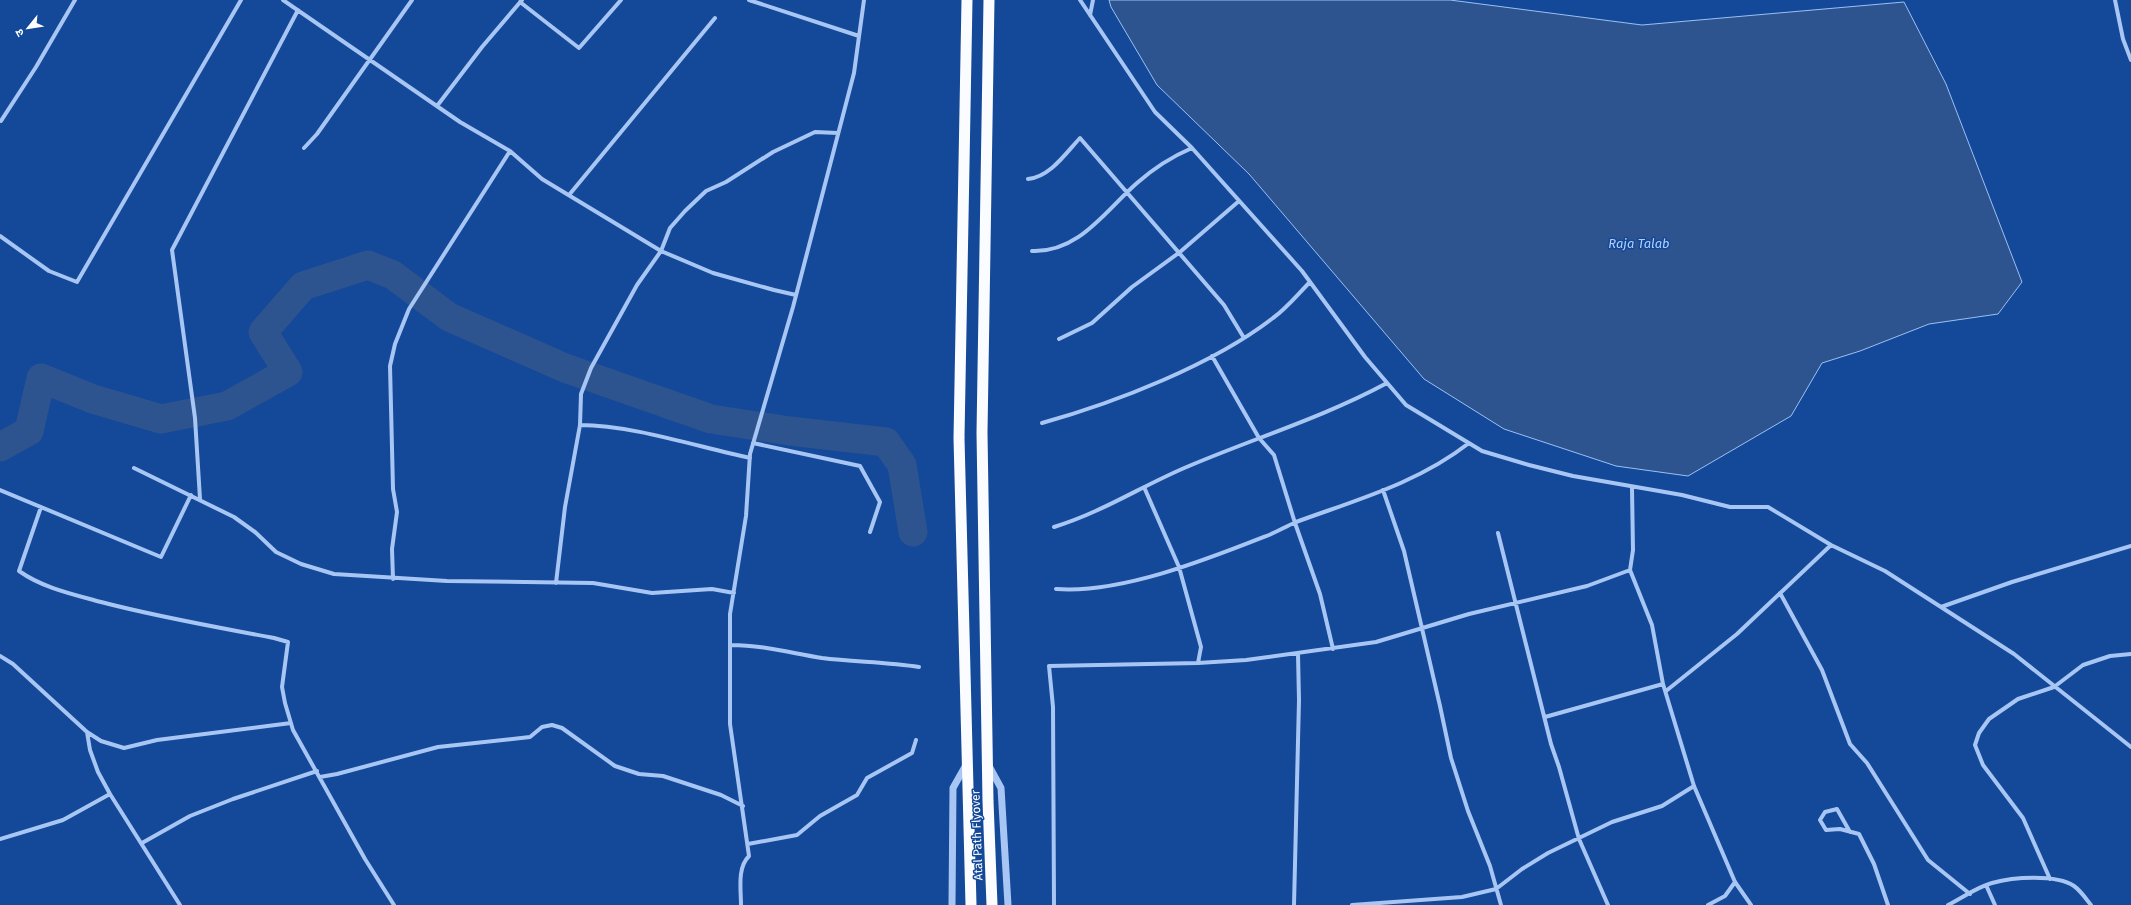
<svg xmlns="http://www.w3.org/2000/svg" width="2131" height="905" font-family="'Fira Sans','Noto Sans Devanagari',sans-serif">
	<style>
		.water { fill: #2e5490; stroke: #9ac1f5 }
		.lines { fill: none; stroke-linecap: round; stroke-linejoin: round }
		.river { stroke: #2e5490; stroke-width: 29 }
		.minor { stroke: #a8c6f3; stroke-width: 4 }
		.tertiary { stroke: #a8c6f3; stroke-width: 7 }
		.trunk { stroke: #fafcff; stroke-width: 11 }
		.labels { text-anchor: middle; stroke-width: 3; stroke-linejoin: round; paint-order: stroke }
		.street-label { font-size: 12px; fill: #fff; stroke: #144899 }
		.water-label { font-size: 13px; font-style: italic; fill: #b4d1f9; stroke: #144899 }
	</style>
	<rect width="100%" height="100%" fill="#144899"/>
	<path class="water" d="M1109 0H1450L1642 25 1904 2 1946 84 2022 282 1998 314 1929 324 1860 351 1822 363 1791 416 1688 476 1616 466 1504 429 1424 379 1249 174 1157 85 1111 7Z"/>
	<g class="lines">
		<path class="river" d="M0 447 29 431 41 378 93 399 161 419 227 406 288 372 263 332 303 286 368 265 393 275 449 317 565 368 711 419 790 431 886 442 902 465 913 532"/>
		<path class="minor" d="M283 0 460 122 510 151 542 179 661 251 713 273 774 290 796 295
			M749 0 859 36
			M1080 0 1155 112 1192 148 1302 271 1365 357 1406 405 1482 451 1529 465 1573 476 1682 495 1730 507H1768L1831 545 1885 571 2014 654 2131 747
			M2115 0 2123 39 2131 60
			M520 2 579 48 621 0
			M1090 15 1093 0
			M437 106 482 47 522 0
			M1 121 36 67 75 0
			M304 148 317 134 412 0
			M1028 179C1050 177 1066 153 1080 138L1224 305 1244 338
			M569 195 715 18
			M0 236 49 271 77 282 241 0
			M1032 251C1079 253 1106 210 1137 183 1154 168 1171 157 1192 148
			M1059 339 1092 323 1132 287 1180 252 1239 201
			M1212 356 1259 438 1274 455 1295 523 1320 594 1333 649
			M1042 423C1117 402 1212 365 1273 318 1287 308 1298 294 1310 282
			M580 425C632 425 698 447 750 458
			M753 443 860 466 880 502 870 532
			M134 468 234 517 255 532 276 552 301 564 334 574 447 581 593 583 652 593 712 589 734 593
			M1144 487 1179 567 1201 647 1198 663
			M1632 488 1633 550 1630 570 1652 625 1663 684 1694 786 1735 882 1751 905
			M0 490 161 557 191 495
			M1383 490 1404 551 1440 706 1451 758 1468 811 1490 866 1501 905
			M200 499 195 418 172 250 298 10
			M41 507 19 571C43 588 72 594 101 602 158 617 216 627 274 638L288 642 282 687 285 703 293 730 365 859 394 905
			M1054 527C1103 512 1143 485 1189 466 1255 438 1324 417 1387 383
			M1498 533 1551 744 1559 767 1579 839 1608 905
			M393 579 392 549 397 512 393 489 390 366 395 344 409 309 510 151
			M556 583 565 507 580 425 581 394 591 368 637 285 661 251 670 228 685 211 706 191 726 182 773 152 815 132 838 133
			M1056 589C1121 594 1208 559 1269 535 1278 531 1287 526 1296 522 1356 500 1418 483 1469 443
			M1780 593 1822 670 1850 744 1867 763 1928 860 1970 894
			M1941 607 2012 582 2131 546
			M731 645C762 645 791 653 822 658 854 662 887 662 919 667
			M0 656 13 664 87 732 90 750 98 772 110 794 180 905
			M1666 691 1737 634 1831 545
			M1545 717 1663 684
			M87 732 101 741 124 748 157 740 291 723
			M320 777 337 774 438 747 530 737 542 727 552 725 562 728 615 766 639 774 663 776 721 795 743 806
			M1850 832 1837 809 1825 812 1820 820 1826 830 1840 829 1859 834 1874 864 1888 905
			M0 839 63 820 110 794
			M142 843 190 816 233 799 317 771
			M748 844 797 835 820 816 857 795 867 778 912 753 916 740
			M2050 879 2023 818 1983 765 1975 745 1979 733 1989 719 2018 699 2054 687 2083 665 2110 656 2131 654
			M1986 885 1995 905
			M741 905C741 889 737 868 749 856L730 724V614L746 516 750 454 793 307 854 73 864 0
			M1054 905 1053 707 1049 666 1198 663 1246 660 1376 642 1469 614 1587 586 1630 570
			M1294 905 1299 700 1298 654
			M1352 905 1462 897 1496 889 1522 869 1548 853 1612 822 1662 806 1694 786
			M1708 905 1725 896 1735 882
			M1948 905C1962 898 1977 887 1992 883 2013 877 2056 874 2074 886 2081 891 2086 899 2091 905"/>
		<path class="tertiary" d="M989 766 1001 788 1008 905
			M952 905 953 788 966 765"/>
		<path class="trunk" d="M967 0 959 438 971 905
			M989 0 982 433 988 801 992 905"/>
	</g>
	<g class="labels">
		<g class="street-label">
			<text transform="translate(977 835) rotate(-92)" y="4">Atal Path Flyover</text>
		</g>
		<g class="water-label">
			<text x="1639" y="248">Raja Talab</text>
		</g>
	</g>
	<g transform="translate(28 28) rotate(240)" stroke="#144899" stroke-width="3" paint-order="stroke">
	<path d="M0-3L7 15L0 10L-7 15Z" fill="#ffffff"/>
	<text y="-6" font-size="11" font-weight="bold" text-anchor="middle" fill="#ffffff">उ</text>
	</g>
</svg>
